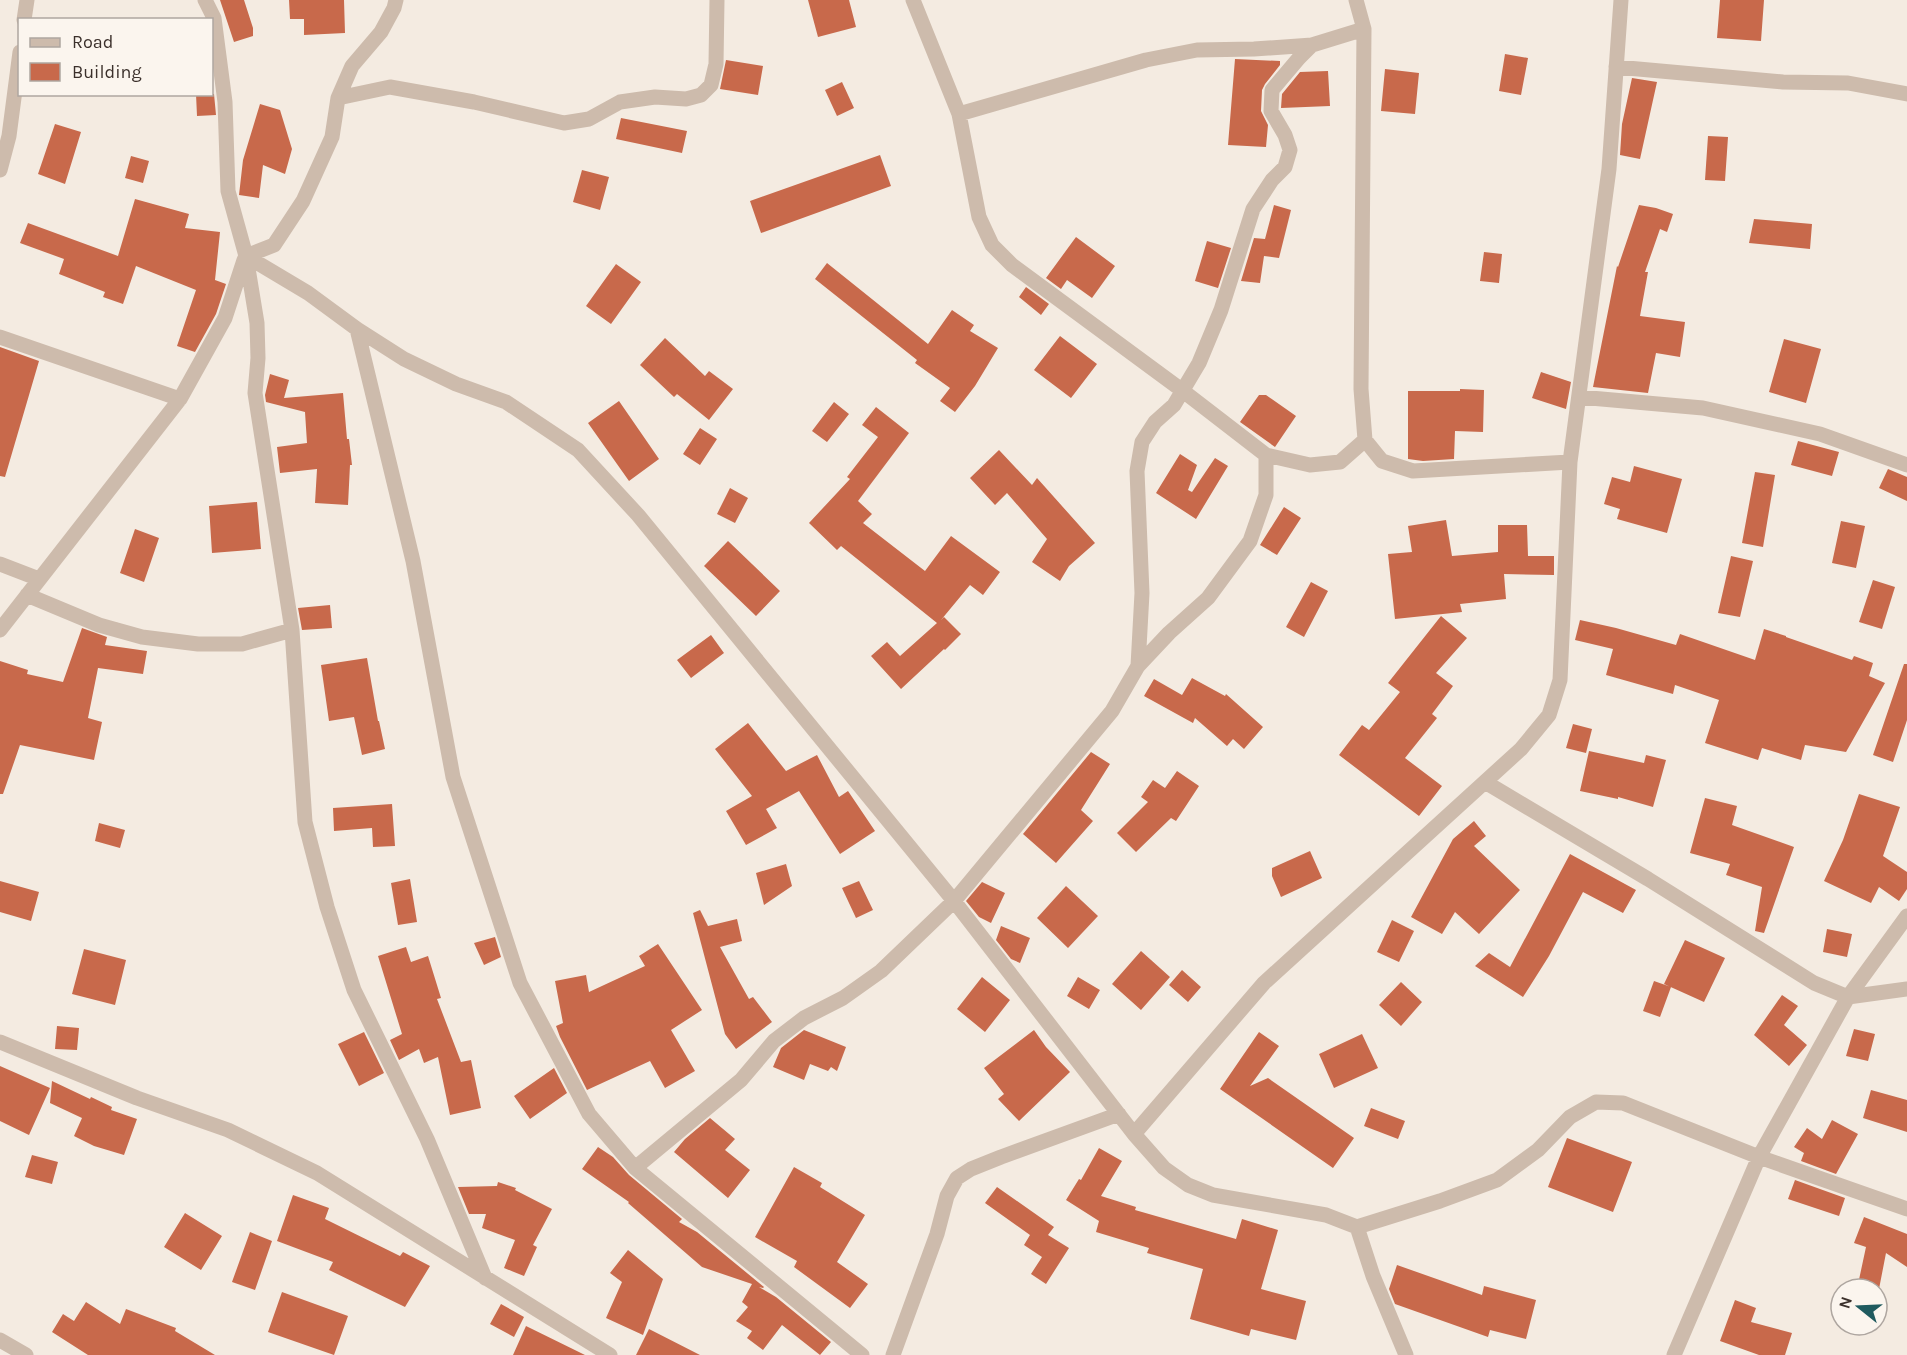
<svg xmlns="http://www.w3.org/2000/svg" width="1907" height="1355" font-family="Karla,sans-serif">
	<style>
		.building { fill: #c8694b }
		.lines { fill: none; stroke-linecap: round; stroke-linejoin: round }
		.street { stroke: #cdbbac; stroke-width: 15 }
	</style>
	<rect width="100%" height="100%" fill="#f4ebe1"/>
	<path class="building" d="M220 0H244L253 28V36L234 42Z
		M289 0H344L345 33 304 35V19H290Z
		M808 0H849L856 27 818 37Z
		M1720 0H1764L1761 41 1717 38Z
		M1505 54 1528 58 1521 95 1499 91Z
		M1235 59 1280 61V65L1265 84 1262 90 1261 111 1268 125 1266 147 1228 145Z
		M726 60 763 66 758 95 720 89Z
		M1385 69 1419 73 1415 114 1381 111Z
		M1328 71 1330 106 1281 108 1282 94 1300 72Z
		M1632 78 1657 82 1640 159 1620 155 1622 124Z
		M842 82 854 108 837 116 825 90Z
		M196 94H214L216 115 197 116Z
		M260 104 280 110 292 149 285 174 263 165 259 198 239 195 243 160Z
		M621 118 687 131 682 153 616 139Z
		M55 124 81 132 65 184 38 174Z
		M1708 136 1728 137 1725 181 1705 180Z
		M880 155 891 186 761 233 750 201Z
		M131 156 149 161 143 183 125 178Z
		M582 170 609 177 600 210 573 202Z
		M135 199 189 214 185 228 220 232 215 280 226 284 216 314 195 352 177 346 196 290 136 266 123 304 103 297 105 292 59 274 64 259 20 243 28 223 118 256Z
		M1274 205 1291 210 1279 258 1264 256 1260 283 1241 281 1254 238 1265 239Z
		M1639 205 1656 208 1673 214 1667 232 1660 229 1645 272H1648L1640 316 1685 322 1680 357 1656 353 1648 393 1593 387 1617 266 1618 267Z
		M1754 219 1812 224 1810 249 1749 243Z
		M1076 237 1115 266 1092 298 1067 280 1061 289 1046 278Z
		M1207 241 1231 248 1218 288 1195 281Z
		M1484 252 1502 254 1499 283 1480 281Z
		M827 263 928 344 952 310 974 325 970 331 998 348 975 386 955 412 940 401 950 388 915 363 917 360 815 279Z
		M616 264 641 282 611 324 586 306Z
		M1026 287 1049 304 1041 315 1019 297Z
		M1060 336 1097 364 1071 398 1034 370Z
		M665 338 705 376 709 371 733 389 709 420 677 394 674 397 640 365Z
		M1784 339 1821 349 1806 403 1769 392Z
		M0 347 39 361 5 477 0 476Z
		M1541 372 1571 382 1566 409 1532 398Z
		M270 374 289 380 284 398 343 393 347 439H349L352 465H350L348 505 315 503 317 469 280 473 277 447 307 443 305 412 266 402 265 395Z
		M1460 389 1484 390 1483 432 1455 431 1454 459 1423 461 1408 459V391H1460Z
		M1259 395H1266L1296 416 1275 447 1240 422Z
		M619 401 659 459 629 481 588 423Z
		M834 402 849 414 827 442 812 431Z
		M876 407 909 433 858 501 872 514 863 523 925 571 951 536 1000 572 983 595 970 585 941 620 944 617 961 634 945 650 944 649 901 689 871 656 887 642 900 656 937 623 841 546 837 550 809 523 850 479 847 477 878 437 862 425Z
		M700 428 717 439 700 465 683 454Z
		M1798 441 1839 452 1832 476 1791 465Z
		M999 450 1032 485 1037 478 1095 543 1069 566 1060 581 1032 562 1047 539 1007 493 995 505 970 478Z
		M1180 454 1197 465 1188 490 1192 492 1215 458 1228 466 1196 519 1156 493Z
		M1634 466 1682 479 1667 533 1617 519 1620 509 1604 504 1612 477 1630 482Z
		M1888 469 1907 477V501L1879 488Z
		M1755 472 1775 475 1763 547 1742 543Z
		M730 488 748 498 735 523 717 514Z
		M257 502 261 549 212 553 209 506Z
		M1284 507 1301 518 1277 555 1260 545Z
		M1446 520 1452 556 1498 552V525H1527L1528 556H1554V575L1504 574 1506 599 1460 604 1462 612 1395 619 1388 554 1412 552 1408 526Z
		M1841 521 1865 526 1856 568 1832 563Z
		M135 529 159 538 144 582 120 573Z
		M728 541 780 591 756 616 704 566Z
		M1731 556 1753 561 1740 617 1718 613Z
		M1873 580 1895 587 1882 629 1859 622Z
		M1311 582 1328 591 1304 637 1286 627Z
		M330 605 332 628 302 630 298 608Z
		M1441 616 1467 638 1436 673 1453 686 1432 714 1437 718 1405 758 1442 786 1419 816 1339 755 1362 725 1369 730 1400 692 1388 683Z
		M1580 620 1616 628 1676 645 1680 634 1755 660 1764 629 1786 636V637L1852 660 1854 656 1873 663 1869 676 1885 683 1846 752 1805 745 1801 760 1762 748 1758 760 1705 743 1719 700 1675 685 1673 694 1606 675 1613 649 1575 640Z
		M82 628 107 637 105 645 147 651 143 674 98 668 88 718 102 722 94 760 20 745 3 794H0V661L28 670 27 674 63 682Z
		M711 635 724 653 691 678 677 660Z
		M367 658 378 721H379L385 749 362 755 354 717 329 721 321 665Z
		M1904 664H1907V720L1893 762 1873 755Z
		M1192 678 1225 696 1226 694 1263 727 1244 749 1233 739 1227 746 1195 718 1193 723 1144 696 1154 679 1182 695Z
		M748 723 786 771 817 755 839 797 848 791 875 831 840 854 799 791 766 809 777 828 746 845 726 811 752 796 715 749Z
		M1573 724 1592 729 1586 753 1566 748Z
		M1589 751 1644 763 1646 755 1666 760 1653 807 1618 797V799L1580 791Z
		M1091 752 1110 764 1081 810 1093 821 1056 863 1023 834Z
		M1177 771 1199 786 1176 821 1171 818 1136 852 1117 833 1148 802 1141 797 1153 780 1165 788Z
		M1859 794 1900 807 1883 856 1907 872V889L1899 901 1879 887 1871 903 1824 881 1843 840Z
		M1705 798 1737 806 1732 825 1794 847 1764 933 1755 931 1762 887 1726 875 1730 864 1690 853Z
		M392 804 395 846 373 847 372 828 334 831 333 808Z
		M1474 821 1486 836 1474 846 1520 890 1479 934 1455 912 1442 934 1411 917 1453 839Z
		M99 823 125 830 120 848 95 841Z
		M1310 851 1322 878 1281 897 1272 876V868Z
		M1570 854 1636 890 1623 913 1583 892 1549 956 1523 997 1475 966 1489 953 1510 967Z
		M786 864 792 886 764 905 756 873Z
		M410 879 417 922 398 925 391 883Z
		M0 881 39 892 31 921 0 912Z
		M859 881 873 910 856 918 842 888Z
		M982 882 1005 893 991 923 979 917 966 901Z
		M1066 886 1098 916 1068 948 1037 918Z
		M700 910 708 926 737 919 742 941 720 947 749 999 753 997 772 1022 736 1049 725 1034 693 913Z
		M1392 920 1414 931 1399 962 1377 952Z
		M1001 926 1030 938 1020 963 1011 959 996 940Z
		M1827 929 1852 934 1847 957 1823 952Z
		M495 937 501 957 484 965 474 943Z
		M1685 940 1725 958 1704 1002 1664 984Z
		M658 944 702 1010 671 1030 695 1071 665 1088 650 1061 587 1090 560 1037 556 1026 563 1023 555 981 586 975 589 992 645 966 639 956Z
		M406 947 411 962 428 956 441 998 437 999 461 1062 471 1060 481 1108 450 1115 438 1057 424 1063 419 1049 399 1060 390 1040 402 1034 378 956Z
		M84 949 126 960 115 1005 72 994Z
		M1141 951 1170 977 1141 1010 1112 984Z
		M1182 970 1201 987 1188 1002 1169 985Z
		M982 977 1010 1000 985 1032 957 1009Z
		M1078 977 1100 990 1089 1009 1067 996Z
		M1654 981 1671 987 1660 1017 1643 1011Z
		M1401 982 1422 1002 1401 1026 1379 1005Z
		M1782 995 1798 1006 1784 1025 1807 1045 1789 1066 1754 1035Z
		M57 1026 79 1028 77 1050 55 1049Z
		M1854 1029 1875 1034 1868 1061 1846 1056Z
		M804 1030 846 1047 837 1071 831 1067 828 1071 810 1064 804 1080 773 1067 781 1048Z
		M1034 1030 1046 1047 1070 1072 1019 1121 998 1099 1004 1094 984 1068Z
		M364 1032 384 1073 359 1086 338 1044Z
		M1259 1032 1279 1046 1250 1086 1268 1078 1354 1138 1333 1168 1220 1089Z
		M1362 1034 1378 1068 1334 1088 1319 1054Z
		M0 1066 50 1088 29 1135 0 1121Z
		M554 1068 567 1093 530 1119 514 1096Z
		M52 1081 90 1099 91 1097 112 1107 111 1110 137 1119 124 1155 94 1146 74 1136 82 1118 50 1103Z
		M1871 1090 1907 1100V1132L1863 1118Z
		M1371 1108 1405 1121 1398 1139 1364 1126Z
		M710 1118 735 1139 725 1150 750 1170 728 1198 674 1152 685 1139Z
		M1832 1120 1858 1134 1836 1174 1801 1161 1804 1153 1794 1147 1807 1128 1822 1139Z
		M1567 1138 1632 1162 1613 1212 1548 1187Z
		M598 1147 613 1157 629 1175 682 1219 679 1222 697 1232 764 1287 763 1288 759 1287 776 1297 831 1342 820 1355 782 1325 763 1350 747 1338 752 1331 736 1321 748 1307 742 1302 752 1284 702 1267 628 1203 629 1202 582 1169Z
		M1099 1148 1122 1161 1101 1196 1136 1207 1135 1210 1236 1239 1242 1219 1278 1230 1261 1289 1306 1301 1296 1340 1251 1329 1249 1336 1190 1319 1203 1269 1147 1253 1149 1248 1096 1232 1099 1221 1066 1200 1079 1179 1081 1180Z
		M32 1155 58 1162 52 1184 25 1177Z
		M794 1167 822 1183 820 1187 865 1215 837 1262 868 1284 850 1308 794 1267 797 1261 755 1237Z
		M1795 1180 1845 1198 1839 1216 1788 1199Z
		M498 1182 516 1188 515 1190 552 1209 533 1245 537 1247 524 1276 504 1268 515 1240 482 1228 486 1214H469L458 1187 497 1186Z
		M997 1187 1054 1227 1048 1235 1069 1248 1046 1284 1031 1274 1042 1257 1024 1245 1030 1235 985 1203Z
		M293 1195 329 1208 325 1219 400 1256 403 1252 430 1266 405 1307 329 1270 333 1262 277 1241Z
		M185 1213 222 1236 201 1270 164 1247Z
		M1864 1217 1907 1234V1267L1886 1253 1879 1289H1857L1866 1247 1854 1243Z
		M250 1232 272 1241 255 1290 232 1282Z
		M628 1250 663 1279 643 1335 606 1318 622 1282 610 1273Z
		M1397 1265 1482 1295 1484 1286 1536 1300 1526 1339 1490 1330 1488 1337 1395 1304 1389 1289Z
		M282 1292 348 1316 334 1355 268 1332Z
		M1735 1300 1756 1308 1751 1322 1792 1333 1785 1355H1759L1720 1341Z
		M86 1302 120 1324 126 1309 176 1328 175 1331 215 1355H88L52 1332 63 1314 74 1321Z
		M501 1304 524 1317 514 1337 490 1324Z
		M526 1326 585 1355H513Z
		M649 1329 700 1355H636Z"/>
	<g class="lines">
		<path class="street" d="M205 0 214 18 225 102 228 191 246 256 257 323 258 358 255 393 292 630 305 822 327 907 354 990 427 1139 485 1278
			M913 0 959 114 979 217 992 245 1012 265 1183 391 1266 455 1310 465 1340 462 1365 440
			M1356 0 1364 29 1361 389 1365 440 1382 461 1413 471 1570 462
			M24 20 27 0
			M1616 67 1783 82 1848 83 1907 94
			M338 98 390 87 474 102 564 123 589 119 620 102 655 97 686 99 701 95 711 85 716 64 717 0
			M959 114 1146 60 1197 50 1254 49 1312 45 1364 29
			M0 170 9 136 20 52
			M246 256 308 293 357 329 404 359 456 384 506 402 578 450 638 515 954 901 1134 1134 1164 1168 1188 1185 1213 1195 1326 1215 1357 1227 1440 1201 1497 1180 1538 1150 1570 1117 1596 1102 1623 1103 1759 1157 1907 1209
			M246 256 274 245 303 201 332 137 338 98 352 66 381 32 394 8 396 0
			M357 329 413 561 453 777 520 983 589 1114 635 1168 862 1355
			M0 337 180 399
			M1579 397 1703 408 1820 434 1907 465
			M0 564 39 579
			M27 595 99 625 142 637 198 644H242L292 630
			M0 630 180 399 225 318 244 260
			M1138 666 1142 593 1137 471 1142 442 1155 422 1174 405 1199 363 1221 310 1253 209 1272 180 1285 167 1290 150 1285 135 1271 111 1272 90 1299 58 1312 45
			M1485 782 1648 879 1814 983 1848 997 1907 989
			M0 1042 137 1098 228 1130 317 1173 610 1355
			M1134 1134 1264 983 1521 749 1549 715 1560 680 1570 462 1609 169 1621 0
			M635 1168 741 1080 774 1041 804 1018 843 998 881 971 954 901 1112 711 1138 666 1169 633 1208 598 1250 541 1266 495V455
			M1357 1227 1373 1276 1406 1355
			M0 1340 26 1355
			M893 1355 937 1234 947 1196 957 1178 971 1169 1001 1157 1119 1114
			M1674 1355 1759 1157 1848 997 1907 916"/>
	</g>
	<rect x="18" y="18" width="195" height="78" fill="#fbf5ee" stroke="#aea6a0" stroke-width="1.5"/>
	<rect x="30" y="38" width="30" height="9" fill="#cdbbac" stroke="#aea6a0" stroke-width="1.5"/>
	<text x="72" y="48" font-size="18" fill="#3b302b">Road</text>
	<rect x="30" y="63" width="30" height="18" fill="#c8694b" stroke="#aea6a0" stroke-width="1.5"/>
	<text x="72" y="78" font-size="18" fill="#3b302b">Building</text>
	<g transform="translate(1859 1307) rotate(288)"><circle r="28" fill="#fbf5ee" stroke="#aea6a0" stroke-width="1.5"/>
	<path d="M0-4.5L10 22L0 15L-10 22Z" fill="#1f5a5e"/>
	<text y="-9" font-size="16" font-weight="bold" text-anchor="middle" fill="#3b302b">N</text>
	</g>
</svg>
